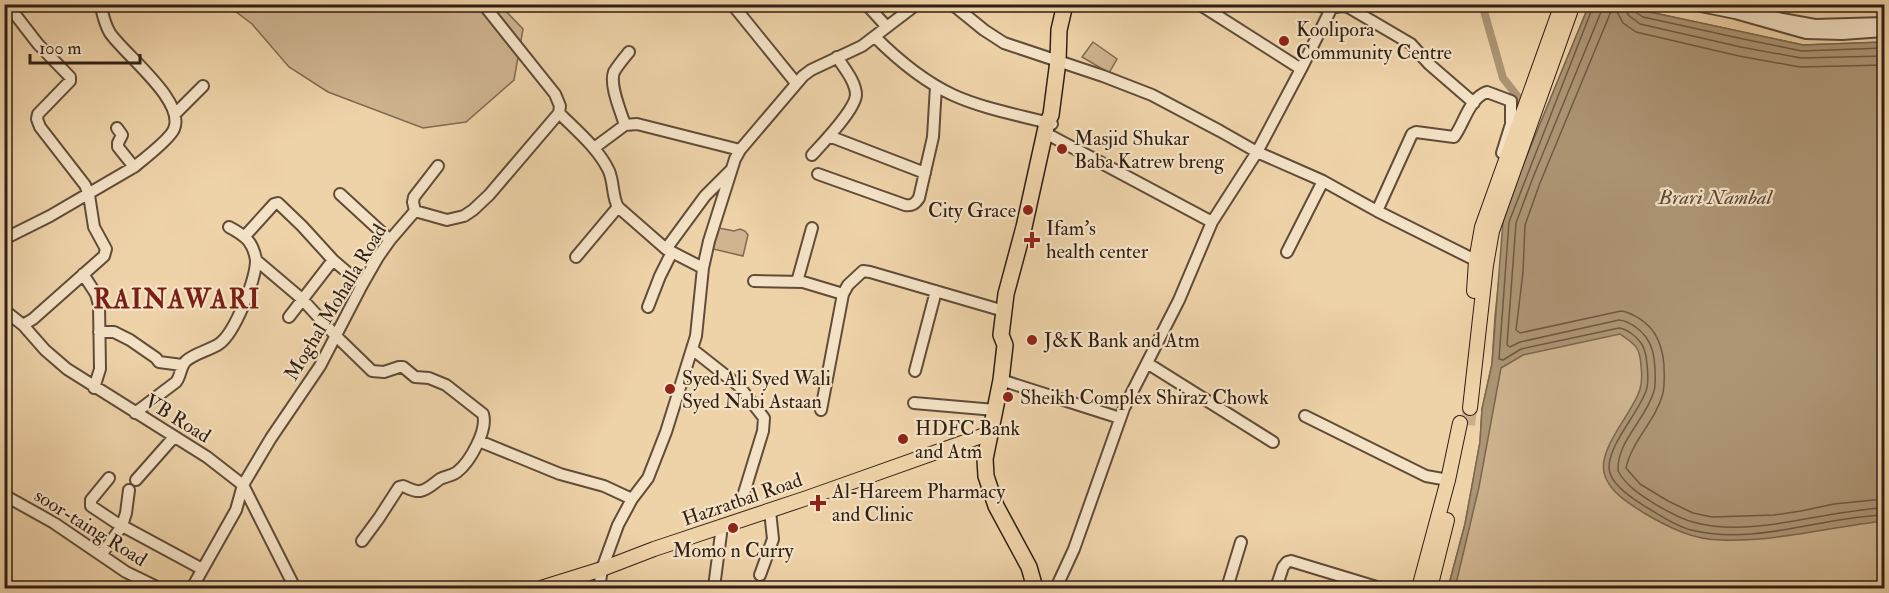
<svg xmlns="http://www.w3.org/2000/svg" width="1889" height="593" font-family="'IM FELL Double Pica',serif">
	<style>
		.green { fill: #ceb48f; stroke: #7f6a51; stroke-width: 1.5 }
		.water { fill: #ad9575; stroke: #7b664e; stroke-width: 1.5 }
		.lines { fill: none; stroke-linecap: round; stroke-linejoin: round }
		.shore { stroke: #6e5a44; stroke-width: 1.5 }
		.canal { stroke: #ad9575; stroke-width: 8 }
		.major-tunnel { stroke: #c8ae8a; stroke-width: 14; stroke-dasharray: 14 7; stroke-linecap: butt }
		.minor-casing { stroke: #604c38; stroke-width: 14 }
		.major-casing { stroke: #301f13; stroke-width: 16 }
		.highway-casing { stroke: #301f13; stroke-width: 18 }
		.minor { stroke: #f4e2c6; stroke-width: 10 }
		.major { stroke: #eed2a8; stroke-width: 14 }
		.highway { stroke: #eed2a8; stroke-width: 15 }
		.poi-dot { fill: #8f2418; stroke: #f4e2c6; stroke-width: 2 }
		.labels { text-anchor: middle; stroke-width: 4.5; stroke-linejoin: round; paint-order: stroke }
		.poi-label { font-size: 20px; fill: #301f13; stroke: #f4e2c6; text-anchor: start }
		.street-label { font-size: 20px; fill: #301f13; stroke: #f4e2c6 }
		.water-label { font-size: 21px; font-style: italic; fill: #5c4835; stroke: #f4e2c6 }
		.district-label { font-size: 26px; font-weight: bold; letter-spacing: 1.5px; fill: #7a1f14; stroke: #f4e2c6 }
	</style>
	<rect width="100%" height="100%" fill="#eed2a8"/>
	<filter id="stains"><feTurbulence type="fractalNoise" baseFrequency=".00333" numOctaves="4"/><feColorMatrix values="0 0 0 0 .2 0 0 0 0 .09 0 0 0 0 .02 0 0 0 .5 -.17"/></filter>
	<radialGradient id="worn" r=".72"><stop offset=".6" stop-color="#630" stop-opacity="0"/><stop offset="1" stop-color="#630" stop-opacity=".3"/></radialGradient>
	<path class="green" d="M227 5H500L523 29 514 80 466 122 423 128 328 92 289 67 252 24Z
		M1589 5H1635L1645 11 1803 45 1884 42V588H1448L1465 524 1480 442 1482 409 1492 364 1495 316 1500 270 1519 175Z
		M1093 42 1117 59 1109 73 1082 57Z
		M719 228 734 231 740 229 745 231 748 235 743 256 713 249Z"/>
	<path class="water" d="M1589 5H1635L1645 11 1803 45 1884 42V521C1830 527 1776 542 1721 540 1693 540 1668 527 1644 513 1630 504 1611 493 1605 476 1595 450 1634 412 1640 389 1642 382 1642 374 1641 366 1640 347 1635 344 1620 334L1523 355 1501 368 1479 487 1455 588H1448L1465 524 1480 442 1482 409 1492 364 1503 221 1519 175Z"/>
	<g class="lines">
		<path class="shore" d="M1594 4 1509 222 1499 359 1503 360 1521 349 1619 328C1627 329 1636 336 1641 343 1646 350 1646 356 1647 364 1648 373 1649 383 1646 391 1639 413 1603 450 1610 473 1614 487 1635 500 1646 507 1660 515 1675 526 1691 530 1755 546 1820 517 1884 515
			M1602 4 1601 12 1532 180 1516 223 1507 345 1510 347 1520 342 1619 320C1629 321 1640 329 1646 337 1653 347 1654 356 1655 368 1655 376 1656 384 1654 391 1646 420 1617 440 1618 471 1627 487 1641 495 1655 504 1667 511 1680 519 1693 522 1752 539 1824 510 1884 508
			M1625 4 1628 15 1640 24 1741 47 1801 58 1884 56
			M1632 4 1634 11 1643 17 1743 39 1802 51 1884 48
			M1884 65 1800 67 1739 56 1636 32 1623 23 1616 10 1612 9 1540 183 1525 225 1523 272 1516 330 1520 333 1621 311C1634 313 1648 323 1655 334 1661 344 1663 353 1664 365 1664 374 1665 384 1663 393 1656 421 1632 440 1626 468L1640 484 1668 501 1693 513 1712 517 1774 515 1801 511 1834 504 1884 499"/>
		<path class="canal" d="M1482 4 1503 78 1525 106"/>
		<path class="major-tunnel" d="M1468 425 1470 408"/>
		<g class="minor-casing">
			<path id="minor" d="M7 4 38 44 70 77V81L38 114 37 119 40 127 85 185 89 195 94 227 106 249 104 256 33 319 23 325
				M483 4 555 94 560 106 559 113
				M732 4 796 83
				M866 4 887 27
				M952 4 984 30 1004 43 1103 76 1152 95 1220 131 1257 152 1323 181 1377 211 1483 264
				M1199 4 1301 69
				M1318 4C1329 12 1337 4 1348 7L1411 44 1429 64 1474 103
				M1691 4 1735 13 1806 33 1842 34 1884 31
				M1731 5 1782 19 1815 25 1884 23
				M875 37C898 60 923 81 953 95 984 109 1019 115 1052 124
				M559 113C576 130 598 148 609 171 614 183 612 196 618 207L666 249 703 268
				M175 114 203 86
				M625 125C621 112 609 85 614 72 618 65 624 58 629 52
				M117 128 122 135 118 143V147L134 167
				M829 136 925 173
				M1051 136 1212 222
				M594 148 625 125 637 124 740 150
				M812 155C822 144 855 110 856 95 856 82 844 68 837 57
				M818 174 905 205C912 206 915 204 919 198L933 137 936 86
				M340 194 390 240
				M415 211 413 202 414 197 438 166
				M1377 211 1412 134 1416 132 1454 137C1464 124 1469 98 1487 92L1511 101V124L1502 153
				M229 227C244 235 253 241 256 260L302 299 335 335 372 371 384 372 399 367H403L415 377 429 378 446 385 483 414C488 430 470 462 457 472 452 476 446 476 440 479 434 483 428 490 420 491 414 492 408 488 403 486L399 487 379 518 362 541
				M245 236 274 204 278 203 302 226 333 260 362 285
				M4 239 50 216 134 167C144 159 170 139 174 129 186 101 125 55 110 33 105 25 103 16 101 7
				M666 249 705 196 731 170
				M1287 252 1323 181
				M576 257 618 207
				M83 274 96 294 99 305 100 369 94 388
				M754 281 803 282 843 294
				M797 282 812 228
				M648 307 660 276 672 252
				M4 310 23 325 45 350 67 369 207 457 243 485 295 588
				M289 317 333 260
				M99 332H114L130 340 156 358 159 362 182 365
				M692 349 739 386 764 418 763 431 744 493
				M1147 363 1273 442
				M915 371 936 291
				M1001 380 1120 418
				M914 403 995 410
				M821 410 843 294 848 285 863 271 870 272 1004 311
				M135 413 176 382C181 376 180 367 186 361 195 353 208 351 219 344 235 333 256 279 256 260
				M1305 416 1426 476 1448 480
				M479 441 560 474 604 486 632 499
				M109 478 91 500V506L115 522 202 569
				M136 480 174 437
				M4 495 54 523 126 572 159 588
				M101 555 122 526 126 513 129 490
				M760 575 773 539 770 511
				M4 583 12 588
				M714 587 722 526
				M192 588 236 510 243 485 271 438 320 366 362 285 378 257 390 240 415 211 447 220 464 216 473 210 489 195 559 113
				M599 588 602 569 618 525 632 499 648 478 666 432 696 336 703 268 709 241 735 159 740 150 803 76 811 70 862 46 917 4
				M1056 588 1074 549 1124 408 1179 300 1212 222 1257 152 1301 69 1331 9
				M1227 588 1241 542
				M1276 588 1283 567 1287 562 1291 561 1380 588"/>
		</g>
		<g class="major-casing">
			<path id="major" d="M1474 291 1476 261 1482 227 1562 4
				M1470 408 1486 265 1492 231 1573 4
				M541 588 602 569 654 549 807 498 990 433
				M1419 588 1448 480 1460 423
				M1430 588 1447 520"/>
		</g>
		<g class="highway-casing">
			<path id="highway" d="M1035 588 1029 567 996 506 986 476 985 459 1001 380 1005 345 1001 335 1006 294 1024 227 1047 123 1051 115 1058 61 1059 30 1065 4"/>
		</g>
		<use href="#minor" class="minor"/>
		<use href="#major" class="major"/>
		<use href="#highway" class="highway"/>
	</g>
	<g class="poi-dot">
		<circle cx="1284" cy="41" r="6"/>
		<circle cx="1062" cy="149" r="6"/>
		<circle cx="1028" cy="210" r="6"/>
		<path d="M1029 231h6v6h6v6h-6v6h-6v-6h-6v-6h6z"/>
		<circle cx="1032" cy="340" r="6"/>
		<circle cx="670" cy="389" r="6"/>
		<circle cx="1008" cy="397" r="6"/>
		<circle cx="903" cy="439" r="6"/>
		<path d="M815 494h6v6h6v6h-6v6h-6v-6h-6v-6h6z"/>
		<circle cx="733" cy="528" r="6"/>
	</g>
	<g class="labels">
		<g class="poi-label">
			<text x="1296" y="36">Koolipora<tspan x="1296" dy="23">Community Centre</tspan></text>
			<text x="1074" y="145">Masjid Shukar<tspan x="1074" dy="23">Baba Katrew breng</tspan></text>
			<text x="1016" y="217" text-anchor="end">City Grace</text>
			<text x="1046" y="235">Ifam's<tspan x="1046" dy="23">health center</tspan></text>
			<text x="1044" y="347">J&amp;K Bank and Atm</text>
			<text x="682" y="385">Syed Ali Syed Wali<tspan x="682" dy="23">Syed Nabi Astaan</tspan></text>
			<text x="1020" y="404">Sheikh Complex Shiraz Chowk</text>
			<text x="915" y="435">HDFC Bank<tspan x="915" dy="23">and Atm</tspan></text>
			<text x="832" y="498">Al-Hareem Pharmacy<tspan x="832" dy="23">and Clinic</tspan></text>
			<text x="733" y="557" text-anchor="middle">Momo n Curry</text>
		</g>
		<g class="street-label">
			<text transform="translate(335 302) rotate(-59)" y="7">Moghal Mohalla Road</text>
			<text transform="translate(178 418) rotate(32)" y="7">VB Road</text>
			<text transform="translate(742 499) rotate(-19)" y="7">Hazratbal Road</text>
			<text transform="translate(91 527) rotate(32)" y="7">soor-taing Road</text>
		</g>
		<g class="water-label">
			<text x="1715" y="204">Brari Nambal</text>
		</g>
		<g class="district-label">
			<text x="177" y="308">RAINAWARI</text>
		</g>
	</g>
	<rect width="1889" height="593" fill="none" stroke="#eed2a8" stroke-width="24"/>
	<rect x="6" y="6" width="1877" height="581" fill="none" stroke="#301f13" stroke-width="3"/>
	<rect x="12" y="12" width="1865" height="569" fill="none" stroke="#301f13" stroke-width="1.5"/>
	<path d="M30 54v9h110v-9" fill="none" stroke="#301f13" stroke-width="3"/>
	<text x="39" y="54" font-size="18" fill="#301f13" stroke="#f4e2c6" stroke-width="4.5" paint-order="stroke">100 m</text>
	<rect width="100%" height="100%" filter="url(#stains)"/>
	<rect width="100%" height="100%" fill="url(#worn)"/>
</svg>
